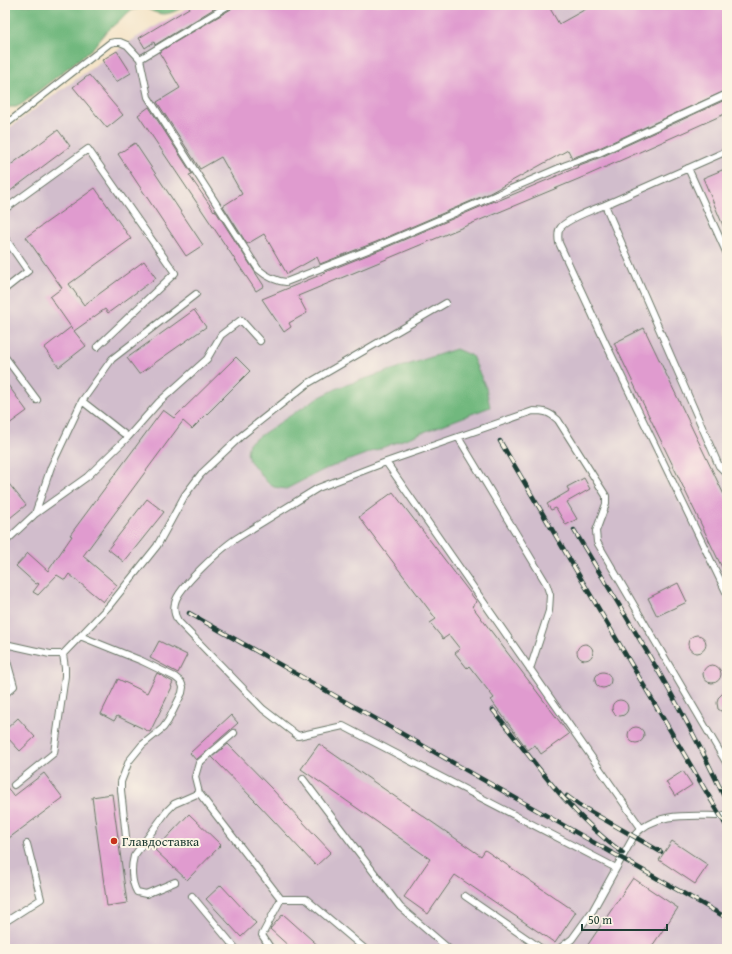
<svg xmlns="http://www.w3.org/2000/svg" width="732" height="954" font-family="'Gentium Book Plus',serif">
	<style>
		.industrial { fill: #d1bdcc }
		.forest { fill: #71b87e; stroke: #487a59 }
		.building { fill: #e09bcf }
		.lines { fill: none; stroke-linecap: round; stroke-linejoin: round }
		.service-casing { stroke: #6a7767; stroke-width: 8 }
		.service { stroke: #fff; stroke-width: 6 }
		.rail-casing { stroke: #1f3d34; stroke-width: 4.5 }
		.rail { stroke: #fcf5e5; stroke-width: 3; stroke-dasharray: 9; stroke-linecap: butt }
		.poi-dot { fill: #c8321e; stroke: #fcf5e5; stroke-width: 1.5 }
		.labels { text-anchor: middle; stroke-width: 4; stroke-linejoin: round; paint-order: stroke }
		.poi-label { font-size: 13px; fill: #1f3d34; stroke: #fcf5e5; text-anchor: start }
	</style>
	<rect width="100%" height="100%" fill="#fcf5e5"/>
	<filter id="ink" filterUnits="userSpaceOnUse"><feTurbulence type="fractalNoise" baseFrequency=".025" numOctaves="2"/><feDisplacementMap in="SourceGraphic" scale="8" xChannelSelector="R" yChannelSelector="G"/><feConvolveMatrix kernelMatrix="1 2 1 2 8 2 1 2 1" color-interpolation-filters="sRGB"/></filter>
	<filter id="wash" filterUnits="userSpaceOnUse"><feTurbulence type="fractalNoise" baseFrequency=".012" numOctaves="4" result="noise"/><feDisplacementMap in="SourceGraphic" scale="16" xChannelSelector="R" yChannelSelector="G"/><feGaussianBlur stdDeviation="0.9" result="paint"/><feColorMatrix in="noise" values="0 0 0 0 0 0 0 0 0 0 0 0 0 0 0 0 0 1.4 0 .05"/><feComposite in="paint" operator="in"/></filter>
	<g filter="url(#wash)">
		<rect width="100%" height="100%" fill="#f4e3c6"/>
		<path class="industrial" d="M192 5H727V949H5V131L100 62 137 37Z"/>
		<path class="forest" d="M5 5H187C169 15 163 18 144 7L130 11 104 34 93 48 22 104 16 107H5Z
			M456 349 472 356 486 388 490 407 323 470 286 489 274 487 268 483 249 460 247 452 249 443 314 400 340 387Z"/>
		<g id="blocks">
			<path class="building" d="M194 5H220L155 45 154 42 145 48 139 38Z
				M233 5H548L559 24 593 5H727V90L597 149 572 158 568 150 490 193 376 242 320 264 317 257 287 274 264 234 247 244 223 206 242 194 221 157 200 169 157 102 180 88 159 52 231 9Z
				M117 51 131 73 116 82 102 60Z
				M89 75 123 115 107 128 73 87Z
				M727 99V113L588 175 298 296 307 313 289 323 291 327 284 332 262 299 325 273V272L380 250 494 201 495 202 578 167 577 166 601 157Z
				M149 107 192 174 189 175 214 211 215 210 264 286 256 291 138 115Z
				M58 130 70 146 5 195V169Z
				M135 143 203 245 186 256 118 154Z
				M727 168V235L703 178Z
				M95 188 131 239 69 284 84 305 144 261 156 278 108 313 105 309 74 331 86 346 59 367 44 348 71 327 73 330 50 297 62 288 26 237Z
				M194 310 206 327 139 374 127 358Z
				M644 328 727 501V578L614 343Z
				M236 357 250 371 192 429 183 421 83 556 117 585 103 602 69 574 65 580 57 575 38 595 33 592 39 584 38 583 36 584 16 566 28 553 48 571 72 536 70 535 163 410 174 418Z
				M5 381 27 411 5 427Z
				M584 478 590 489 567 502 577 519 566 525 556 508 551 510 547 504 569 491 567 487Z
				M5 479 26 505 5 522Z
				M393 492 477 602 472 606 569 734 541 754 535 745 528 750 491 700 494 698 469 666 467 668 455 653 460 649 449 635 443 639 430 623 436 619 359 517Z
				M147 499 164 512 124 562 108 549Z
				M678 583 687 602 657 616 648 598Z
				M688 644a9 9 0 1 1 18 0a9 9 0 1 1-18 0Z
				M159 641 187 655 178 673 150 658Z
				M577 652a8 8 0 1 1 16 0a8 8 0 1 1-16 0Z
				M703 674a9 9 0 1 1 18 0a9 9 0 1 1-18 0Z
				M595 680a8 8 0 1 1 16 0a8 8 0 1 1-16 0Z
				M157 673 173 682 171 686 172 687 150 732 117 716 114 721 101 714 118 679 147 693Z
				M727 689V715L718 709 717 703 718 698Z
				M612 708a8 8 0 1 1 16 0a8 8 0 1 1-16 0Z
				M231 715 238 723 196 760 190 753Z
				M18 718 35 737 20 751 5 735V730Z
				M628 735a8 8 0 1 1 16 0a8 8 0 1 1-16 0Z
				M228 744 272 789 331 852 316 866 258 804 212 757Z
				M319 744 481 856 485 850 576 912 555 943 455 875 428 914 404 897 430 859 301 769Z
				M683 771 692 785 675 796 666 782Z
				M44 773 63 798 5 841V785L14 796Z
				M112 794 127 903 107 906 92 797Z
				M189 814 221 845 187 880 155 850Z
				M672 841 708 865 695 884 659 860Z
				M633 878 678 908 650 949H585Z
				M221 885 256 923 241 937 206 899Z
				M283 914 322 949H292L270 929Z"/>
		</g>
	</g>
	<g filter="url(#ink)">
		<use href="#blocks" fill-opacity="0" stroke="#6a7767" stroke-width="1"/>
		<g class="lines">
			<g class="service-casing">
				<path id="service" d="M140 59 229 5
					M5 125 110 43 115 42H120L127 45 140 59 148 97 258 269C266 276 275 281 286 282L378 246 566 165 599 153 727 94
					M688 168 727 254
					M605 205 727 151
					M5 209 88 149 175 273 97 347
					M5 238 28 271 5 289
					M5 357 37 400
					M82 401 112 359 196 294
					M128 437 159 402 207 359 221 335 241 320 260 341
					M458 437 546 583 550 595 549 611 530 669
					M386 462 533 411C545 411 549 412 558 420L606 496V504L596 531 597 542 727 764
					M727 474 719 466 605 205C595 209 563 220 559 230 558 234 558 238 559 243L606 344 727 594
					M5 542 35 514 87 477 128 437 82 401 51 467 35 514
					M80 636 142 661 175 677 181 682 183 687 182 693 168 721 163 728 142 745 129 761 121 782V790L126 837
					M5 644 50 654H63L109 606 157 546 185 495 201 474 241 436 307 384 446 303
					M5 654 14 686 5 694
					M303 779 400 907 449 949
					M14 785 54 753 65 676V668L63 654
					M199 793 281 899 262 935 271 949
					M616 868 343 726 298 736 263 709 178 621C175 616 173 610 175 603 178 587 223 547 237 538L318 488 386 462 641 828
					M175 882 146 894 137 892C131 882 131 867 134 856L167 811 174 804 199 793 195 777 199 763 234 733
					M192 896 236 949
					M465 896 542 949
					M281 899H306L365 949
					M5 922 41 899 27 844
					M559 949 572 939 593 910 634 836C654 811 693 816 721 816L727 814
					M683 949H685"/>
			</g>
			<use href="#service" class="service"/>
			<g class="rail-casing">
				<path id="rail" d="M500 441 727 827
					M574 530C627 619 684 708 727 803
					M189 613 727 918
					M493 710C533 760 570 815 623 853
					M567 796 579 805 661 852"/>
			</g>
			<use href="#rail" class="rail"/>
		</g>
	</g>
	<circle class="poi-dot" cx="114" cy="841" r="4"/>
	<g class="labels">
		<g class="poi-label">
			<text x="122" y="846">Главдоставка</text>
		</g>
	</g>
	<rect width="732" height="954" fill="none" stroke="#fcf5e5" stroke-width="20"/>
	<path d="M582 924v6h85v-6" fill="none" stroke="#1f3d34" stroke-width="2"/>
	<text x="588" y="924" font-size="12" fill="#1f3d34" stroke="#fcf5e5" stroke-width="3" paint-order="stroke">50 m</text>
</svg>
